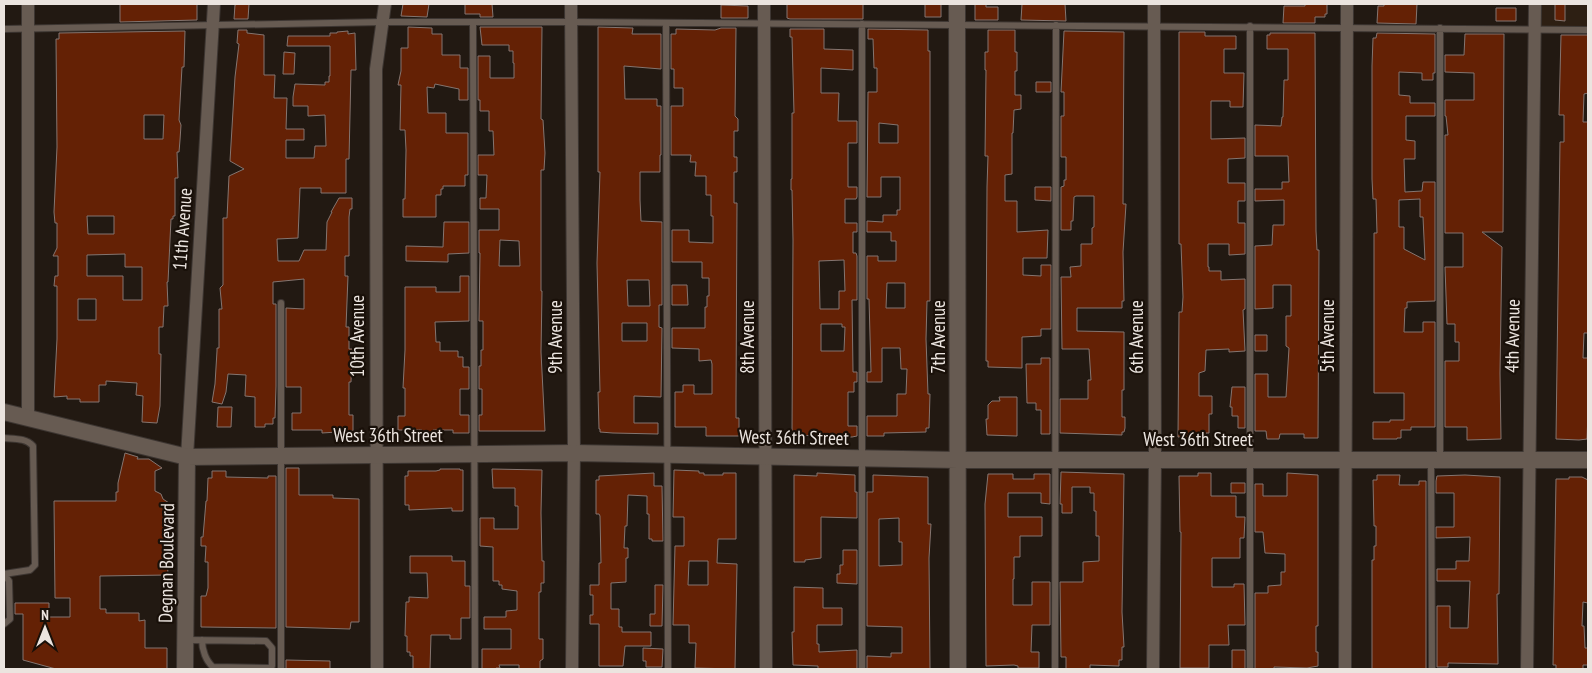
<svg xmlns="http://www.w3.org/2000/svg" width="1592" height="673" font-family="'PT Sans Narrow',sans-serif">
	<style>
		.built { fill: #2d1f13 }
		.building { fill: #642105; stroke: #847570; fill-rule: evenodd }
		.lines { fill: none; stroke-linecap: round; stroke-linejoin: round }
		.service-casing { stroke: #3d3632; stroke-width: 8 }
		.minor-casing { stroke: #3d3632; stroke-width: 14 }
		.tertiary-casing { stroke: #3d3632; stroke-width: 18 }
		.service { stroke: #675b52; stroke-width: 6 }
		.minor { stroke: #675b52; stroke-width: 12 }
		.tertiary { stroke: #675b52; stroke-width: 16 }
		.labels { text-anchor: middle; stroke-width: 4.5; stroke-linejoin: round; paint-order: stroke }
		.street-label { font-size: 19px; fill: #ebe4df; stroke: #191009 }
	</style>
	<rect width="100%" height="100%" fill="#221912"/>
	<path class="built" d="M1535 4H1588V30L1535 29Z"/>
	<path class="building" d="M120 4H197V20L120 22Z
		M238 4H249L248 19H234L235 5Z
		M403 4H429L427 17 401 16Z
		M465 4H492L493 17H480V14H465Z
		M787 4H863V19H790L787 18Z
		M925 4H941V17H925Z
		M975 4H986V7H998V20H975Z
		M1022 4H1065L1066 21 1021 20Z
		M1305 4H1327V14H1325V17H1315V23H1283L1284 6H1305Z
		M1384 4H1417L1416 24 1377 23 1378 6H1384Z
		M1555 4H1565V21L1555 20Z
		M721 5 748 6V18H721Z
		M1496 8H1516V21H1496Z
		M408 27 432 28V34H442V55H460V68H468V100H459V89L435 84 434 88 427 87 428 113H446V133H468V175H465V186H443V189H441V195H436V217H403V199H405L406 150 405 130H400L401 85H398L401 71V48H408Z
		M480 27H542L541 119 543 120 545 153 544 170H541V291H542L541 352 545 431H479V415H482V389H479V366H481V350H483V321H479L480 253H479V230H499V209H480V198H486L487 175H478V155H494L493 131H489V111H480V100H478V56H490V78H514V63H513V51H509V45H482ZM500 240 519 241 520 266H499Z
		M598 27 633 28 632 34H661V69L624 66 625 99H657V106H661V155H660V172H640V200L641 221 662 222V305H659V327L662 328 661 397 634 396V423H658V434L613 433 600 432V429H599L598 392H600L597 263 600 172H598ZM627 280H649L650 306H628ZM622 323H647V341H622Z
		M721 28H736L735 116 738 119V131H734V157H737V172H734V203H737L736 401V418H739V436H706V427H675V392H683V385H694V394H712V364L711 360 699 361V349L672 348V328H705V307H707V296H709V278H702V262H672V230H689V242L713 243V216H711V195H706V176H695L696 162H690L691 155H671V106H683V88H674V69H671V34H676V29L715 30Z
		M790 29H824V49L853 50V70L821 68V93H839L838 121H857V143H848V187H857V197L856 199H845V223H857V232H853V253H856L857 256V300H852L853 372H857V382H854V392H848V426H857V436L852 437 792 435 793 240 792 190H791V179H792V113H794L792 37H790ZM844 260 845 291H839V309H820L819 261ZM821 324H842V327H845L844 351H821Z
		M868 29 928 30V51H930V301H927L926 339 928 394H930L929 428H926V432L884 433V436H867V416H897V394H906L907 369H901L900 348H882V382H867V372H871L869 299H867V256H878V261H896V241H891V232H867V221L883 222V215H897V210H900V177H881V197H867L868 92H877V68H874L873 39H868ZM879 123 898 125V143H879ZM887 283H905V308H886Z
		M238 30H247V33L264 35V75H275L274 98H287L286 129H304V140H286V158H314L315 146H326L325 115 308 116V106H293V97L295 84 325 85V82H329V76H330V46H287L288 36H330V33H337V32L348 31V34L355 33 356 70H351L349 159H346V193H321V188H300L298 238 277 239 278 261H299L304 250H326L327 222 332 212H331L339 198H352V209H350L349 217V256H345V276H348L346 327H349V349H352L351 382H349V415H353V431L322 433V430H292V413H301V387H286V308L304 309V279L273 282V304H276V386L275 418H273V424H265V427H255V397L245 396 246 375 228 374 226 392 222 404 212 402 215 384 217 351V348H219V309H222L220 288 223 285V218H227L229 176 244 169 230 161 235 77 239 44 237 43Z
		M988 30H1015V52H1017V71H1015V95H1021V109L1014 110 1013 133H1012V174L1005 175V201H1017V232L1048 230 1047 258H1023V275L1041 276V265H1051V329H1041V336L1022 337V368L988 367V361H986L987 187 988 156H985L986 70H985V52H988Z
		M185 31 184 67H182L179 120 181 125 180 140 179 152H177L178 178H175V216H173V219H171L168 282H167L168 306H164L163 327H159V354H161L160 406 157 423 142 422 143 396 136 395 137 383 106 381V385H99V402H80V399H67V396L54 397 57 339V286H54L55 276H58V256H53L57 248V223H55L54 212 57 147 56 39H59V33ZM144 115H164L163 139H144ZM87 216H114V234H88ZM125 254V267H142V300H123V276H87V255ZM78 299H96V320H78Z
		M1064 31 1124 32 1123 204H1126L1123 252 1124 301H1122V308H1077V331L1124 332V390H1122V417H1125V428L1124 432H1122V435L1060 433V399H1088V380H1091L1089 349H1062L1061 277H1071L1070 267 1081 266V244H1092V228L1094 227V196H1076L1074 197 1073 221H1071V230H1061V187L1064 186V180H1066V157H1061V116H1064V92H1061Z
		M1179 32H1205V36H1236V49H1224V73H1244L1243 107H1230V101H1211V139L1245 138V158L1228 159V183H1245V201H1238V223H1245V254L1229 255V244H1208V267H1209V271H1221V280L1245 279V309L1243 310 1245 351 1229 352V349L1206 350 1205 371 1199 373V396H1212V414H1209V433H1206V438L1178 437 1179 312H1182L1183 297 1181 244H1179Z
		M1270 33H1315L1316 231 1317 250H1319L1318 438H1304V434H1280L1279 439H1267L1266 431H1255V374H1268V397H1286L1289 348 1286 346V316H1291V285H1273V308L1255 309V246L1272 245 1273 225H1284V200L1255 201V189H1282V182H1289L1288 156H1255V125L1281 126 1282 117H1283L1284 80H1288V49H1267V35H1270Z
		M1377 33 1435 34V73H1433V80H1422V73L1399 72V95L1410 96V103H1435V116H1406V140L1415 141V159H1404L1405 192 1422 191 1423 182H1435V301L1407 302V308H1405L1404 332H1423V322H1435V427H1411V430H1401V438H1397V439H1373V422H1390V420H1404V393H1374V233H1377L1376 199H1373L1372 179V66L1373 38H1376ZM1420 199V217H1423L1425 260 1404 249V227H1399V200Z
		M1465 34H1504L1503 232H1482L1502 247 1500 373 1501 439 1467 440V427H1445V361H1459V342H1455V324H1447L1445 267H1463V233H1445V135H1448L1446 116H1445V100H1474V73L1445 72V55H1464Z
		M1561 35H1588V93L1584 94 1583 122H1588V333H1584L1583 358H1588V413L1587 439 1579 440 1556 439 1560 142H1564V115H1559Z
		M284 52 295 53 294 74H283Z
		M1036 82H1051V92H1036Z
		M1035 187H1051V201L1035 200Z
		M444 222H469V253L448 254V262L406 261V246L443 247Z
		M460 276H469V321L435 322 436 342H440V351H458V357H463V367H469V389H460V415H469V433H453V430H433V433H422V430H398V416H405V388H403L405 350V287H436V292H460Z
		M672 285H687L688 305H672Z
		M1255 335H1267V351H1255Z
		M1041 358H1050V434H1041V410H1036V403H1027L1026 364H1041Z
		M1232 387H1245V428H1238V416H1232V407H1230Z
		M999 397H1017V436L987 435 986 419H988V405L992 401H1000Z
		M218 407H232L231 427H217Z
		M125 453 138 457 137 459H149L162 468 155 471V491L161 494 163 499 169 503 165 507 168 575 100 576V609H106V613H139V621L145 620V648H167V669H56L23 660V614H15V603H49V617H70V598H55L54 501H116V492H118V483Z
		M286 468H299V495H333V498L359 499V622H351L350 629 286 627Z
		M440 469H460V470H463V511H452V508L409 510V505H405V476H408V471H436L440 470Z
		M492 469 542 470 541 513 542 561H544V583H541V592H539V639H543V659L540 661V669H519V665H499L500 668H496V669H482V649H511V629H484V617H506V611L517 610V591L502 589V585H499V581H493V547L480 546V518H494V529H518V506H515V488H493Z
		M674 470 699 471V473H704V475H723V473H736V539H718L717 563 737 564 735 669 695 668 696 643H689V625H673L675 546H684V517H673ZM689 561H708V585H688Z
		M212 471H226V477L268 478V476H276V628L201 627V596H206L208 588V562H205L206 546H201V537H203L206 501H207L208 478H212Z
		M1061 472 1124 474 1122 612 1124 647H1122V660H1119V666L1090 665V669H1066V657H1061L1060 582H1083V562L1099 561V536H1096V511H1094V493H1090V487H1072V513H1062V504H1060Z
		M654 473V486H662L663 541H652V539H649V514H647V496L628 495 627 526H625L624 548H628V558H626V582L611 583V609H619V627H622V632H651V646H625L623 666H599V624H590V615H593V595H590V585H599V563H601L600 516 599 514H596V480H599V476Z
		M817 473 855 475V492H857V518L821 517V558L805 560V562H794V475L817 476Z
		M1198 473H1211V496H1236V517H1245L1244 538H1240V558H1212V587H1234V584H1244L1245 625H1228L1229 645H1209V668H1180L1181 532H1180L1179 476H1198Z
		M1287 473 1318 475V626H1316V652H1318V666L1307 668 1274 667V669H1255V593H1268V586L1281 585V572H1285V554L1265 553 1263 532H1255V484H1263V496H1287Z
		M988 474H1013V479H1034V474H1050V504L1041 503V493H1008V517H1042V536H1020V557H1014V579H1013V605H1032V582H1050V625H1032L1031 652H1039V668H1018V666L1014 665 986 666 985 504Z
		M873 475 928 477V524H931L929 558 930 669H867V656L891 657V653H902V627L867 626V492H873ZM899 518V542H902V565L879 566V519Z
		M1377 475H1400L1399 485H1419V481H1426V669H1372V560H1374V546H1376V526H1374L1373 480H1377Z
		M1465 475 1500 477 1499 594H1497L1498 664 1448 663V667H1437V606H1450V628H1468L1470 581H1437V569H1456V561H1469L1470 537 1436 538V527H1454V493H1436V481L1437 476Z
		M1569 477H1582L1588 480V603L1583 602 1582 626H1584L1585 648H1588V665H1583V669H1556V665H1553L1556 479H1569Z
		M1231 483H1245V493H1231Z
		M843 550H857V584L837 583V574H840V565H843Z
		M410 556H452V561H465V586H470V618H461V639H450V635H431L430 669H413V656H410V652H407V636H405L406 602H409V597L428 598 427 573H410Z
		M655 585H663L662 626H650V614H655Z
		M794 587 823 588V608H842V625H817V644H819V652L857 650V669H818V666L793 665 792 632H794Z
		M643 648 663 649 662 667H646V661H643Z
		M1232 650H1245V669H1232Z
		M286 660 330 661V669H286Z"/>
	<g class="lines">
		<g class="service-casing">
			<path id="service" d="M473 22 475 669
				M666 23 668 669
				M4 29 383 22H572L1588 30
				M281 303V669
				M4 438C14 439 26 438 33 446L35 565 30 570 4 574
				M1440 459V28
				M1431 460 1432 669
				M4 574 9 581 10 619 4 624
				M186 640 266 641 272 648V666L269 668 213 667C206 661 202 650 202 640
				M862 669V24
				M1055 669 1056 25
				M1250 669V26"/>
		</g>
		<g class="minor-casing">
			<path id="minor" d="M28 4V418
				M571 4 574 453 572 669
				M764 4 766 669
				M187 457 214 4
				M377 669 376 69 385 4
				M1153 669 1155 460 1154 4
				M1345 669 1347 4
				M1527 669 1535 4"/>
		</g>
		<g class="tertiary-casing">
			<path id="tertiary" d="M957 4 958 669
				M4 412 187 457 574 453 958 460H1588
				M185 669 187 457"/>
		</g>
		<use href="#service" class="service"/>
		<use href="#minor" class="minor"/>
		<use href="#tertiary" class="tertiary"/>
	</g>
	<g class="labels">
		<g class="street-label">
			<text transform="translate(182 229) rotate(-86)" y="7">11th Avenue</text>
			<text transform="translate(357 336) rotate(-90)" y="7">10th Avenue</text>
			<text transform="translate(1327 336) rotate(-90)" y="7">5th Avenue</text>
			<text transform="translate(1512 336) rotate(-89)" y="7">4th Avenue</text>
			<text transform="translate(555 337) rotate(-90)" y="7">9th Avenue</text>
			<text transform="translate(747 337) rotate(-90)" y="7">8th Avenue</text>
			<text transform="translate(938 337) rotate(-90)" y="7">7th Avenue</text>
			<text transform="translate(1136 337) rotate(-90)" y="7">6th Avenue</text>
			<text x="388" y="442">West 36th Street</text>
			<text transform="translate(794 437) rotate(1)" y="7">West 36th Street</text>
			<text x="1198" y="446">West 36th Street</text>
			<text transform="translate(166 563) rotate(-89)" y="7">Degnan Boulevard</text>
		</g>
	</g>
	<rect width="1592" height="673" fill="none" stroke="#ebe4df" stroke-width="10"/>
	<g transform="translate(45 628)" stroke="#191009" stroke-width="4" paint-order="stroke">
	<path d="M0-4L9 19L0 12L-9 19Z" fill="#ebe4df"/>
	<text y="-8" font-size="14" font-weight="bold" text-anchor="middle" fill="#ebe4df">N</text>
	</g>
</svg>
